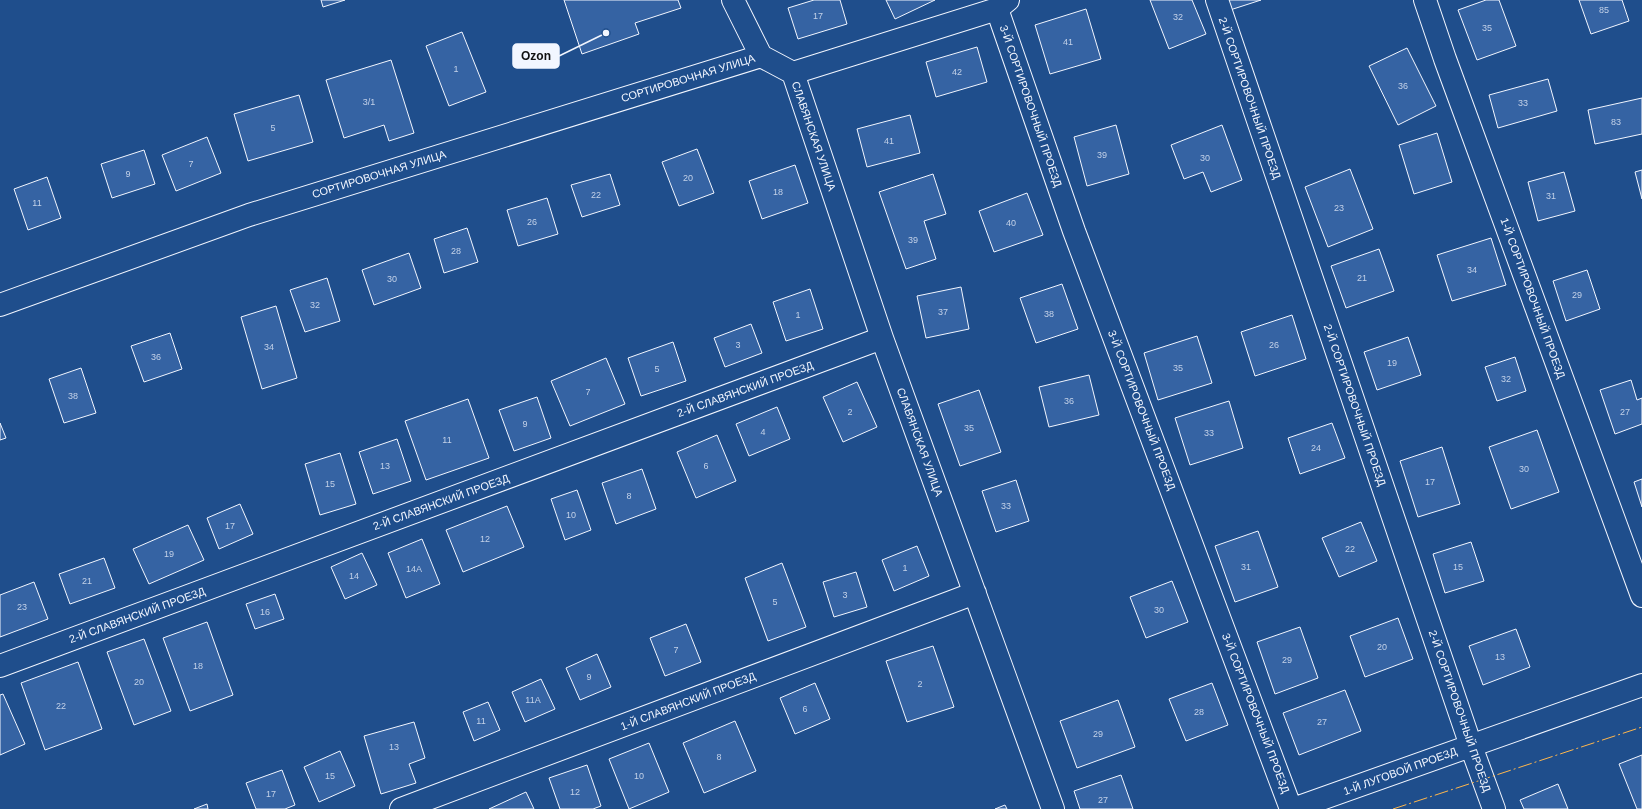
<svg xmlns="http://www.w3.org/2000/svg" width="1642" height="809" font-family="Arial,sans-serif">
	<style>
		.building { fill: #3563a3; stroke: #f2f6ff }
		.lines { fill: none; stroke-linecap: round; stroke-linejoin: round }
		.minor-casing { stroke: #f2f6ff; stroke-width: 24 }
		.minor { stroke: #1f4e8c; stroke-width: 22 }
		.power { stroke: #ffb74d; stroke-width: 1; stroke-dasharray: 14 3 2 3; stroke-linecap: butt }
		.labels { text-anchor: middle; stroke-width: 3; stroke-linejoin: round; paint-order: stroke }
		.number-label { font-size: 9px; fill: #c3d1e8 }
		.street-label { font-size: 11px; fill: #f2f6ff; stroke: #1f4e8c }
		.leader { fill: none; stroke: #f2f6ff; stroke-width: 1.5 }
		.callout-dot { fill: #f2f6ff; stroke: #1f4e8c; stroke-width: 1.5 }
		.callout { fill: #f2f6ff; stroke: #f2f6ff; stroke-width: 1.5 }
		.callout-label { font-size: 12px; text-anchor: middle; font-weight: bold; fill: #111 }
	</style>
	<rect width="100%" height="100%" fill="#1f4e8c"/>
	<path class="building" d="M321 0H345L323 7Z
		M564 0H678L681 8 635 23 639 34 582 54Z
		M814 0H840L847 24 798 39 788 8Z
		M886 0H935L895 19Z
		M1150 0H1192L1206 34 1169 49Z
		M1224 0H1261L1227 11Z
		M1486 0H1499L1516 46 1477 60 1458 10Z
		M1579 0H1622L1629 21 1591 34Z
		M1086 9 1101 59 1050 74 1035 25Z
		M462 32 486 92 449 106 426 46Z
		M977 47 987 82 936 97 926 62Z
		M1407 48 1436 106 1398 125 1369 66Z
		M391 60 414 133 389 141 384 125 344 138 326 80Z
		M1548 79 1557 111 1498 128 1489 95Z
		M299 95 313 142 248 161 234 114Z
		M1642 98V134L1595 144 1588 110Z
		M910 115 920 153 867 167 857 129Z
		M1116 125 1129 174 1087 186 1074 137Z
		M1222 125 1242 180 1211 192 1203 172 1184 179 1171 145Z
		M1437 133 1452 182 1414 194 1399 145Z
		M207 137 221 173 176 191 162 155Z
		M697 149 714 193 679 206 662 162Z
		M144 150 155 184 112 198 101 164Z
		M795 165 808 203 762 219 749 181Z
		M1350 169 1373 229 1328 247 1305 187Z
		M1642 170V199L1635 172Z
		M1564 172 1575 211 1538 221 1528 182Z
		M610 174 620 205 582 217 571 185Z
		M933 174 946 214 924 221 936 259 906 269 879 192Z
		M47 177 61 218 28 230 14 189Z
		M1027 193 1043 235 994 252 979 211Z
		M547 198 558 234 518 246 507 210Z
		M467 228 478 262 444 273 434 239Z
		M1491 238 1506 285 1452 301 1437 255Z
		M1379 249 1394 291 1346 308 1331 266Z
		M409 253 421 288 374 305 362 270Z
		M1587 270 1600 309 1566 321 1553 281Z
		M327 278 340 321 305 332 290 290Z
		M1062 284 1078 329 1036 343 1020 298Z
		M961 287 969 329 926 338 917 296Z
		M810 289 823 329 786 341 773 302Z
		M276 306 297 378 262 389 241 317Z
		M1292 315 1306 359 1255 376 1241 332Z
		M751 324 762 353 725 367 714 338Z
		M170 333 182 369 144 382 131 346Z
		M1197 336 1212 383 1158 400 1144 353Z
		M1408 337 1421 375 1377 390 1364 352Z
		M673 342 686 381 641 396 628 358Z
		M1515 357 1526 391 1497 401 1485 367Z
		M606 358 625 404 570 426 551 381Z
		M81 368 96 413 64 423 49 379Z
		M1089 375 1099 415 1049 427 1039 387Z
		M1631 380 1637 400 1642 398V424L1615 434 1600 390Z
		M857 382 877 427 843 442 823 397Z
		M979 390 1001 452 960 466 938 404Z
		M537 397 551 438 514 451 499 410Z
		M468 399 489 458 426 480 405 421Z
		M1229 401 1243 448 1190 465 1175 418Z
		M777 407 790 439 749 456 736 424Z
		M0 423 6 438 0 440Z
		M1332 423 1345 458 1300 474 1288 438Z
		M1537 430 1559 492 1511 509 1489 447Z
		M717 435 736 481 696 498 677 452Z
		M397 439 411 481 373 494 359 452Z
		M1442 447 1460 504 1418 517 1400 461Z
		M340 453 356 504 320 515 305 464Z
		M642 469 656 509 616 524 602 483Z
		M1642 479V507L1634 482Z
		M1016 480 1029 521 996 532 982 491Z
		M577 490 591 530 565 540 551 499Z
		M240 504 253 534 219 549 207 518Z
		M507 506 524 547 463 572 446 530Z
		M1361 522 1377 561 1339 577 1322 538Z
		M188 525 204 560 149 584 133 549Z
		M1258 531 1278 587 1235 602 1215 546Z
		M422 539 440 584 406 598 388 553Z
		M1471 542 1484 581 1445 593 1433 554Z
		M917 546 929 576 894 591 882 560Z
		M362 553 377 585 345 599 331 567Z
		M104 558 115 588 70 604 59 574Z
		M782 563 806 627 768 641 745 578Z
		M856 572 867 607 834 617 823 582Z
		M1172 581 1188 622 1146 638 1130 597Z
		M34 582 48 619 0 637V595Z
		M275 594 284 619 255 629 246 604Z
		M1398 618 1413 659 1365 677 1350 636Z
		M207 622 233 695 190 711 163 638Z
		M686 624 701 662 665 676 650 638Z
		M1300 627 1318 678 1275 694 1257 642Z
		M1516 629 1530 667 1483 685 1469 646Z
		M144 639 171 711 134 725 107 652Z
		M933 646 954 707 907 722 886 661Z
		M597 654 611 687 580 700 566 668Z
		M78 662 102 729 45 750 21 683Z
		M541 679 555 709 525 722 512 692Z
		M815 683 830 719 795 734 780 698Z
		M1212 683 1228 725 1186 741 1169 699Z
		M1345 690 1361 731 1299 755 1283 713Z
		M3 694 25 744 0 755V695Z
		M1118 700 1135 747 1077 768 1060 721Z
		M488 702 500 730 474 741 463 712Z
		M735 721 756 771 704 793 683 743Z
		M414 722 425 758 409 764 416 783 381 794 364 736Z
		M649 743 669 792 629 809 609 759Z
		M340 751 355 786 319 802 304 767Z
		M1642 755V809H1637L1619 764Z
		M587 765 601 806 593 809H560L549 778Z
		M282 770 295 805 285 809H256L246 783Z
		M1121 775 1133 809H1080L1074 791Z
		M1558 784 1568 809H1524L1520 800Z
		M526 792 534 809H489Z
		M207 804 208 809H194Z
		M1005 805 1007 809H995Z"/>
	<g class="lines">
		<g class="minor-casing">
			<path id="minor" d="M733 0 761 56 793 73 997 9 1008 0
				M1217 0 1471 746 1494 809
				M1425 0 1445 59 1642 596
				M997 9 1074 231 1291 809
				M793 73 882 338 1053 809
				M0 305 249 215 761 56
				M0 666 882 338
				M401 809 975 593
				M1293 809 1642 685"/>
		</g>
		<use href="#minor" class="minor"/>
		<path class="power" d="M1393 809 1642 727"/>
	</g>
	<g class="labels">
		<g class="number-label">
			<text x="1604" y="13">85</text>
			<text x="818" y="19">17</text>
			<text x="1178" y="20">32</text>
			<text x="1487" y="31">35</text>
			<text x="1068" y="45">41</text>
			<text x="456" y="72">1</text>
			<text x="957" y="75">42</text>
			<text x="1403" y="89">36</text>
			<text x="369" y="105">3/1</text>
			<text x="1523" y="106">33</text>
			<text x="1616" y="125">83</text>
			<text x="273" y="131">5</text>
			<text x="889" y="144">41</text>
			<text x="1102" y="158">39</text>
			<text x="1205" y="161">30</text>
			<text x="191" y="167">7</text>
			<text x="128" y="177">9</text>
			<text x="688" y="181">20</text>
			<text x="778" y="195">18</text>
			<text x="596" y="198">22</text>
			<text x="1551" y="199">31</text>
			<text x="37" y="206">11</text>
			<text x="1339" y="211">23</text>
			<text x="532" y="225">26</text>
			<text x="1011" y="226">40</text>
			<text x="913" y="243">39</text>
			<text x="456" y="254">28</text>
			<text x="1472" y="273">34</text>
			<text x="1362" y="281">21</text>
			<text x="392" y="282">30</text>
			<text x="1577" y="298">29</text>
			<text x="315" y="308">32</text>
			<text x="943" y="315">37</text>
			<text x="1049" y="317">38</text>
			<text x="798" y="318">1</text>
			<text x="738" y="348">3</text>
			<text x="1274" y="348">26</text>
			<text x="269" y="350">34</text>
			<text x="156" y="360">36</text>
			<text x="1392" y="366">19</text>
			<text x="1178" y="371">35</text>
			<text x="657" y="372">5</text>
			<text x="1506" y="382">32</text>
			<text x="588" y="395">7</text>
			<text x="73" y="399">38</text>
			<text x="1069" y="404">36</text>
			<text x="850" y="415">2</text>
			<text x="1625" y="415">27</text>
			<text x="525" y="427">9</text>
			<text x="969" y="431">35</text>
			<text x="763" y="435">4</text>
			<text x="1209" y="436">33</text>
			<text x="447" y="443">11</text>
			<text x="1316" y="451">24</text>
			<text x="385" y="469">13</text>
			<text x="706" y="469">6</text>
			<text x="1524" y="472">30</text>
			<text x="1430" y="485">17</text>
			<text x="330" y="487">15</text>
			<text x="629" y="499">8</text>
			<text x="1006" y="509">33</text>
			<text x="571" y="518">10</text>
			<text x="230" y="529">17</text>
			<text x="485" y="542">12</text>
			<text x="1350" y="552">22</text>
			<text x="169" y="557">19</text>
			<text x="1246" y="570">31</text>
			<text x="1458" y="570">15</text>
			<text x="905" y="571">1</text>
			<text x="414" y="572">14А</text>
			<text x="354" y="579">14</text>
			<text x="87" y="584">21</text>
			<text x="845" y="598">3</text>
			<text x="775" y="605">5</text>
			<text x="22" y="610">23</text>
			<text x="1159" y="613">30</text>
			<text x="265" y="615">16</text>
			<text x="1382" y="650">20</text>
			<text x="676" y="653">7</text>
			<text x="1500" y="660">13</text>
			<text x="1287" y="663">29</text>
			<text x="198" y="669">18</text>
			<text x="589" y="680">9</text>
			<text x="139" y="685">20</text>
			<text x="920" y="687">2</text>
			<text x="533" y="703">11А</text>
			<text x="61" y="709">22</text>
			<text x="805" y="712">6</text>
			<text x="1199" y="715">28</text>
			<text x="481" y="724">11</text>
			<text x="1322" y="725">27</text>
			<text x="1098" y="737">29</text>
			<text x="394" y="750">13</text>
			<text x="719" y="760">8</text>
			<text x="330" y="779">15</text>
			<text x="639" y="779">10</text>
			<text x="575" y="795">12</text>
			<text x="271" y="797">17</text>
			<text x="1103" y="803">27</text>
		</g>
		<g class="street-label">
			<text transform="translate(688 78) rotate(-17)" y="4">СОРТИРОВОЧНАЯ УЛИЦА</text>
			<text transform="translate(1250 98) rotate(71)" y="4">2-Й СОРТИРОВОЧНЫЙ ПРОЕЗД</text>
			<text transform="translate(1031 106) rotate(71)" y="4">3-Й СОРТИРОВОЧНЫЙ ПРОЕЗД</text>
			<text transform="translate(814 136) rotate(71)" y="4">СЛАВЯНСКАЯ УЛИЦА</text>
			<text transform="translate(379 174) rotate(-17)" y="4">СОРТИРОВОЧНАЯ УЛИЦА</text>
			<text transform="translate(1533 298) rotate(70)" y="4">1-Й СОРТИРОВОЧНЫЙ ПРОЕЗД</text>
			<text transform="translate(745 389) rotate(-20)" y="4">2-Й СЛАВЯНСКИЙ ПРОЕЗД</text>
			<text transform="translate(1355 405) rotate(71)" y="4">2-Й СОРТИРОВОЧНЫЙ ПРОЕЗД</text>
			<text transform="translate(1142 410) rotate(69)" y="4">3-Й СОРТИРОВОЧНЫЙ ПРОЕЗД</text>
			<text transform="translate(920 442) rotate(70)" y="4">СЛАВЯНСКАЯ УЛИЦА</text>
			<text transform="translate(441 502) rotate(-20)" y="4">2-Й СЛАВЯНСКИЙ ПРОЕЗД</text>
			<text transform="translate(137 615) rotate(-20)" y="4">2-Й СЛАВЯНСКИЙ ПРОЕЗД</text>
			<text transform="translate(688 701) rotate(-21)" y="4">1-Й СЛАВЯНСКИЙ ПРОЕЗД</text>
			<text transform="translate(1460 711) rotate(71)" y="4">2-Й СОРТИРОВОЧНЫЙ ПРОЕЗД</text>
			<text transform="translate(1256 713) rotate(69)" y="4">3-Й СОРТИРОВОЧНЫЙ ПРОЕЗД</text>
			<text transform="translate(1400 771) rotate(-20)" y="4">1-Й ЛУГОВОЙ ПРОЕЗД</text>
		</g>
	</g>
	<path class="leader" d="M606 33L559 56"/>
	<circle class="callout-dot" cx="606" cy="33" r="4"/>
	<rect class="callout" x="513" y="44" width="46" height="24" rx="4"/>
	<g class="callout-label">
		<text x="536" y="60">Ozon</text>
	</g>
</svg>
